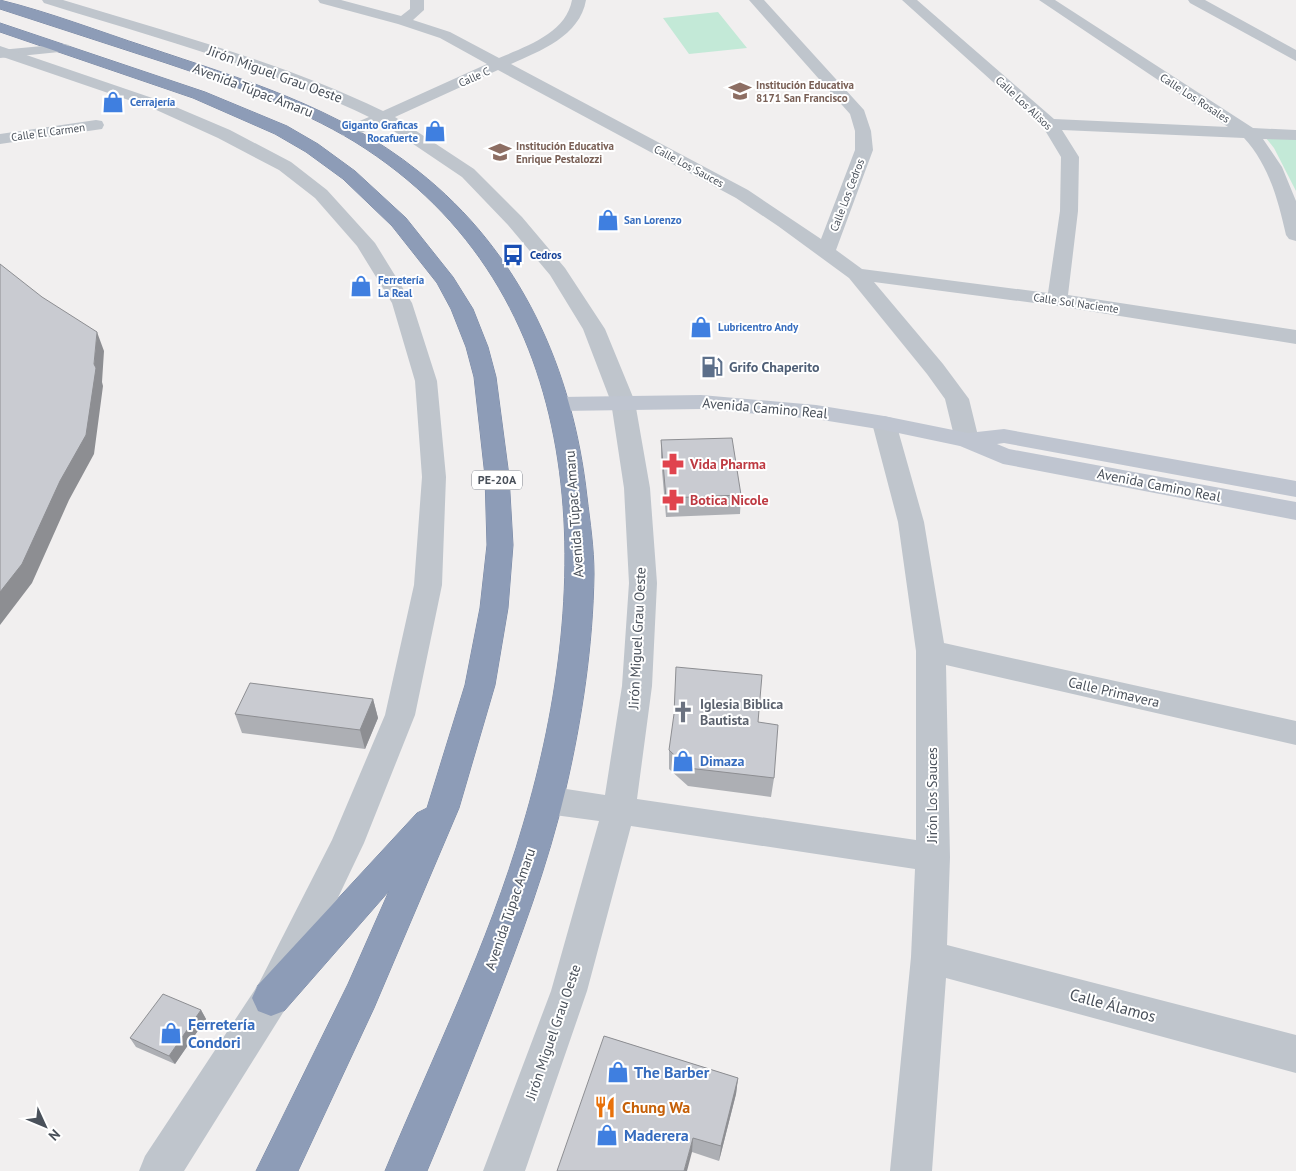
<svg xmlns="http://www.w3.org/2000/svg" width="1296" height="1171" font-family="'PT Sans',sans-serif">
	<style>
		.green { fill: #c3e9d7 }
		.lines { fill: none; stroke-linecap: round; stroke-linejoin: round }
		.highway-casing { stroke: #7887a3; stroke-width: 1 }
		.lane { fill: #bfc5cc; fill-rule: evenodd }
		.street { fill: #bfc5cc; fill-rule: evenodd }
		.secondary { fill: #bfc5d0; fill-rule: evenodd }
		.highway { fill: #8d9cb7; fill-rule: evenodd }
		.wall { fill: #adafb4 }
		.shaded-wall { fill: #8d8e92 }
		.building { fill: #c9cbd1; stroke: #8d8e92 }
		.labels { text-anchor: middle; stroke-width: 4; stroke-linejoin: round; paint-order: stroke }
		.far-street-label { font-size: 11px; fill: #49505a; stroke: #fff }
		.far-education-label { font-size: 11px; font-weight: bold; fill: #785e54; stroke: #fff; text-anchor: start }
		.far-shop-label { font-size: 11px; font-weight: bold; fill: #366cbe; stroke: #fff; text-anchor: start }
		.far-transit-label { font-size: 11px; font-weight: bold; fill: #164399; stroke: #fff; text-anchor: start }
		.shield { fill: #fff; stroke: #80848c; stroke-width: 1 }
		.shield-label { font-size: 12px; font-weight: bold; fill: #49505a }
		.street-label { font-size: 14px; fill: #49505a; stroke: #fff }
		.service-label { font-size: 14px; font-weight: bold; fill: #4e5e75; stroke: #fff; text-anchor: start }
		.health-label { font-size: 14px; font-weight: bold; fill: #be3a42; stroke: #fff; text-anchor: start }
		.worship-label { font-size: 14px; font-weight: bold; fill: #5b616d; stroke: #fff; text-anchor: start }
		.shop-label { font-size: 14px; font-weight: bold; fill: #366cbe; stroke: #fff; text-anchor: start }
		.near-street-label { font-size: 16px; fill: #49505a; stroke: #fff }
		.near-shop-label { font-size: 16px; font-weight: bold; fill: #366cbe; stroke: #fff; text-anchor: start }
		.near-food-label { font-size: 16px; font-weight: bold; fill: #c56008; stroke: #fff; text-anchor: start }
	</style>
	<rect width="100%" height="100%" fill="#f1efef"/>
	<path class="green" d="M718 12 747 48 689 54 663 18Z
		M1266 138 1296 139V191L1274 148Z"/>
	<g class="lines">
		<g class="highway-casing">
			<path id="highway" d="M0 0C49 12 98 31 147 47 242 79 338 107 418 171 521 252 573 370 587 497 590 522 594 548 594 574 593 645 582 719 566 788 548 865 520 940 491 1014 470 1067 449 1119 427 1171H385C433 1056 488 945 523 825 595 583 595 291 355 142 296 106 231 85 166 63 111 45 55 27 0 9Z
				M0 23 205 92 287 126 318 144 355 171 406 218 453 277 473 309 488 347 496 377 509 476 513 545 508 608 495 685 459 808 374 1008 298 1171H256L348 984 389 891 284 1011 271 1016 258 1011 252 998 258 985 417 813 427 808 465 685 480 608 487 545 485 476 474 377 466 347 451 309 437 283 392 226 343 179 306 152 275 134 193 98 0 32Z"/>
		</g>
		<path class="lane" d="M64 44 69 45 70 48 69 51 0 58V50Z"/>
		<path class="street" d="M42 0H63C171 33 281 62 383 111L487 64 440 38 398 24 320 3 318 0H341L401 16 410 9V0H424V10L413 20 450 32 499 58C527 46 566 33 572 0H586C580 36 540 51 511 64L748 190 821 239 855 150V131L850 114 749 0H764L864 110 871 131 873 150 836 250 862 269 1048 293 1060 211 1061 157 1043 127 902 0H917L1054 119 1228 127 1039 0H1055L1253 128 1296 130V140L1263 139 1282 167 1296 201V241L1289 239 1286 235C1278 200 1269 165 1244 138L1062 130 1079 157 1078 211 1068 295 1296 330V344L1057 306 874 282 943 364 969 399 979 440 976 445 967 447 958 445 955 440 945 399 927 374 849 278 778 226 736 198 498 70 395 117 474 169 522 217 565 268 605 329 635 402 650 488 657 583 652 686 637 799 916 840V651L898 522 872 423 876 418 884 416 892 418 896 423 924 522 944 643 1296 721V745L946 665 950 857 947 945 1296 1035V1073L946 978 932 1171H890L911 957 915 869 631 826 587 991 525 1171H483L551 991 599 821 547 814 536 810 531 800 536 790 547 786 605 795 622 686 629 583 624 488 611 402 583 329 550 275 508 225 462 177 382 123 355 136H343L341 132 343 128 369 117C266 67 153 37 44 3Z
			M1188 0H1205L1296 50V61L1190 3Z
			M0 46 164 102 230 130 291 162 327 190 375 243 412 303 437 381 446 477 442 585 415 715 364 843 284 1011 184 1171H139L145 1156 258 985 332 840 385 715 414 585 422 477 415 381 392 303 357 246 315 198 279 170 218 138 152 108 0 56Z
			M96 120 102 121 104 125 102 129 0 144V134Z"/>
		<path class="secondary" d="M701 395 816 405 884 416 968 433 1004 429 1296 481V497L1004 443 997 444 1009 449 1296 502V520L1003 464 960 446 884 430 816 419 701 409 560 411 552 409 548 404 552 399 560 397Z"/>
		<use href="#highway" class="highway"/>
	</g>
	<path class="wall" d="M661 440 741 495 740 514 666 517 661 459Z
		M373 699 378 718 365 749 242 733 235 714Z
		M758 722 774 778 771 797 688 786 669 769V750Z
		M201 1010 206 1019 175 1064 136 1047 130 1038Z
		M604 1036 738 1078 736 1094 719 1161 692 1152Z"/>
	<path class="shaded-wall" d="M97 332 104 351 102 382 103 386 94 454 69 500 32 583 0 625V592L94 364Z
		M373 699 378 718 365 749 360 730Z
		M201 1010 206 1019 175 1064 169 1056Z
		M738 1078 736 1094 719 1161 721 1146Z
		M693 1138 692 1152 687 1171H684Z"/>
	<path class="building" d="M0 264 42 297 97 332 94 364 96 368 86 435 60 481 22 564 0 592Z
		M732 438 741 495 666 498 661 440Z
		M676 667 762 675 758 722 778 725 774 778 688 768 669 750 674 714Z
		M250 683 373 699 360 730 235 714Z
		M163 994 201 1010 169 1056 130 1038Z
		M604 1036 738 1078 721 1146 693 1138 684 1171H557Z"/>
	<defs>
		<g id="school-bare" transform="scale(1.725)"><path d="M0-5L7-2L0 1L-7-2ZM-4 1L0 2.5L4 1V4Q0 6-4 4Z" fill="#8d6e63" stroke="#fff" stroke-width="2.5" paint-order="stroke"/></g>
		<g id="shop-bare" transform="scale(1.725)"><path d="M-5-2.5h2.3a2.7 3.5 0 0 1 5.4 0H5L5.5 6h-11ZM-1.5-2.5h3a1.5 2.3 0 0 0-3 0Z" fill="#3f7fe0" stroke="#fff" stroke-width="2.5" paint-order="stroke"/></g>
		<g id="bus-bare" transform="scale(1.725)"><path d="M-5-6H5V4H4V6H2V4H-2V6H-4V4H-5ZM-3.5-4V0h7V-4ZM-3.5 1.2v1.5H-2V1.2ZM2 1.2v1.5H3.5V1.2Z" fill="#1a4fb4" stroke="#fff" stroke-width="2.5" paint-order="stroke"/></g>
		<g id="fuel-bare" transform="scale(1.725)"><path d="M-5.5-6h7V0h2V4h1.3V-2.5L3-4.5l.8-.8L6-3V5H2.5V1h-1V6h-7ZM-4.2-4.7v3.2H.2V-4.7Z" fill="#5c6f8a" stroke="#fff" stroke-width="2.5" paint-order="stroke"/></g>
		<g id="pharmacy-bare" transform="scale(1.725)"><path d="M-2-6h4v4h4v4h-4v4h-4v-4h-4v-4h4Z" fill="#e0444e" stroke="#fff" stroke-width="2.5" paint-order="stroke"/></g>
		<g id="church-bare" transform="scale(1.725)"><path d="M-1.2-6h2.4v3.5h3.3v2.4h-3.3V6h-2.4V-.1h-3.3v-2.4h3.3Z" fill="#6b7280" stroke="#fff" stroke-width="2.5" paint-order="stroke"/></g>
		<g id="restaurant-bare" transform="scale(1.725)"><path d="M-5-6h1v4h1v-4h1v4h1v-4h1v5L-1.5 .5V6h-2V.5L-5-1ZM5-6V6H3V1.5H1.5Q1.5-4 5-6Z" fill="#e8710a" stroke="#fff" stroke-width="2.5" paint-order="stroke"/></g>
	</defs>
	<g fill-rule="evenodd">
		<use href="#school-bare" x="740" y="91"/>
		<use href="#shop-bare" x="113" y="102"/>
		<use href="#shop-bare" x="435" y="131"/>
		<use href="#school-bare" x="500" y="152"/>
		<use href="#shop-bare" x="608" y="220"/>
		<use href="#bus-bare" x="513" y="255"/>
		<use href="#shop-bare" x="361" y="286"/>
		<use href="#shop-bare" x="701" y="327"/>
		<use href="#fuel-bare" x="712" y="367"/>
		<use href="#pharmacy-bare" x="673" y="464"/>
		<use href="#pharmacy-bare" x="673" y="500"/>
		<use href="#church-bare" x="683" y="712"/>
		<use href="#shop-bare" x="683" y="761"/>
		<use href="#shop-bare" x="171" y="1033"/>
		<use href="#shop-bare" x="618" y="1072"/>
		<use href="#restaurant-bare" x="605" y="1107"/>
		<use href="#shop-bare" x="607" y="1135"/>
	</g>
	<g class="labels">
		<g class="far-street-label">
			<text transform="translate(474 77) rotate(-24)" y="4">Calle C</text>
			<text transform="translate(1195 98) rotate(33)" y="4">Calle Los Rosales</text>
			<text transform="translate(1024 103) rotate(43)" y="4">Calle Los Alisos</text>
			<text transform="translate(48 132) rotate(-8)" y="4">Calle El Carmen</text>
			<text transform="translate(689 166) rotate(28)" y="4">Calle Los Sauces</text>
			<text transform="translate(847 195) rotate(-69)" y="4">Calle Los Cedros</text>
			<text transform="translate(1076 303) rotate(8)" y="4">Calle Sol Naciente</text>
		</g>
		<g class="far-education-label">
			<text x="756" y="89">Institución Educativa<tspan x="756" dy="13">8171 San Francisco</tspan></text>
			<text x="516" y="150">Institución Educativa<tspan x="516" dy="13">Enrique Pestalozzi</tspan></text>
		</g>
		<g class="far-shop-label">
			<text x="130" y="106">Cerrajería</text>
			<text x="418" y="129" text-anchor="end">Giganto Graficas<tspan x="418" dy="13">Rocafuerte</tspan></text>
			<text x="624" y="224">San Lorenzo</text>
			<text x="378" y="284">Ferretería<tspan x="378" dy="13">La Real</tspan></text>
			<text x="718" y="331">Lubricentro Andy</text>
		</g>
		<g class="far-transit-label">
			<text x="530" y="259">Cedros</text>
		</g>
		<rect class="shield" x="472" y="470.5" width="50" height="19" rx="4"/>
		<g class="shield-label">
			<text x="497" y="484">PE-20A</text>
		</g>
		<g class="street-label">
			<text transform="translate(275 74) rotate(20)" y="5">Jirón Miguel Grau Oeste</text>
			<text transform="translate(253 90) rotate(21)" y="5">Avenida Túpac Amaru</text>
			<text transform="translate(765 408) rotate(5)" y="5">Avenida Camino Real</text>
			<text transform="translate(1159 485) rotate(11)" y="5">Avenida Camino Real</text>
			<text transform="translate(574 514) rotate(-94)" y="5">Avenida Túpac Amaru</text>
			<text transform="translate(637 638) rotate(-87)" y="5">Jirón Miguel Grau Oeste</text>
			<text transform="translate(1114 692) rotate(13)" y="5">Calle Primavera</text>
			<text transform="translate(932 795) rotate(-90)" y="5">Jirón Los Sauces</text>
			<text transform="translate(510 909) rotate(-71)" y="5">Avenida Túpac Amaru</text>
			<text transform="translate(553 1032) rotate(-71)" y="5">Jirón Miguel Grau Oeste</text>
		</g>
		<g class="service-label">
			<text x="729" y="372">Grifo Chaperito</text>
		</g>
		<g class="health-label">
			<text x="690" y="469">Vida Pharma</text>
			<text x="690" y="505">Botica Nicole</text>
		</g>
		<g class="worship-label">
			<text x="700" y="709">Iglesia Biblica<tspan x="700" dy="16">Bautista</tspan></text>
		</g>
		<g class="shop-label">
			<text x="700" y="766">Dimaza</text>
		</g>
		<g class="near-street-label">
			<text transform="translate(1113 1005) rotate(15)" y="6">Calle Álamos</text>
		</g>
		<g class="near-shop-label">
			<text x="188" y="1030">Ferretería<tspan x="188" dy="18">Condori</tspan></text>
			<text x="634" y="1078">The Barber</text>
			<text x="624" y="1141">Maderera</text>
		</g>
		<g class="near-food-label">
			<text x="622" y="1113">Chung Wa</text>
		</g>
	</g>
	<g transform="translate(45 1126) rotate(134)" stroke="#ffffff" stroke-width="4" paint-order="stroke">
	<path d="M0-4L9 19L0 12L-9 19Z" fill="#49505a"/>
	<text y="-8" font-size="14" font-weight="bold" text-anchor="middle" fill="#49505a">N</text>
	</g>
</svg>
